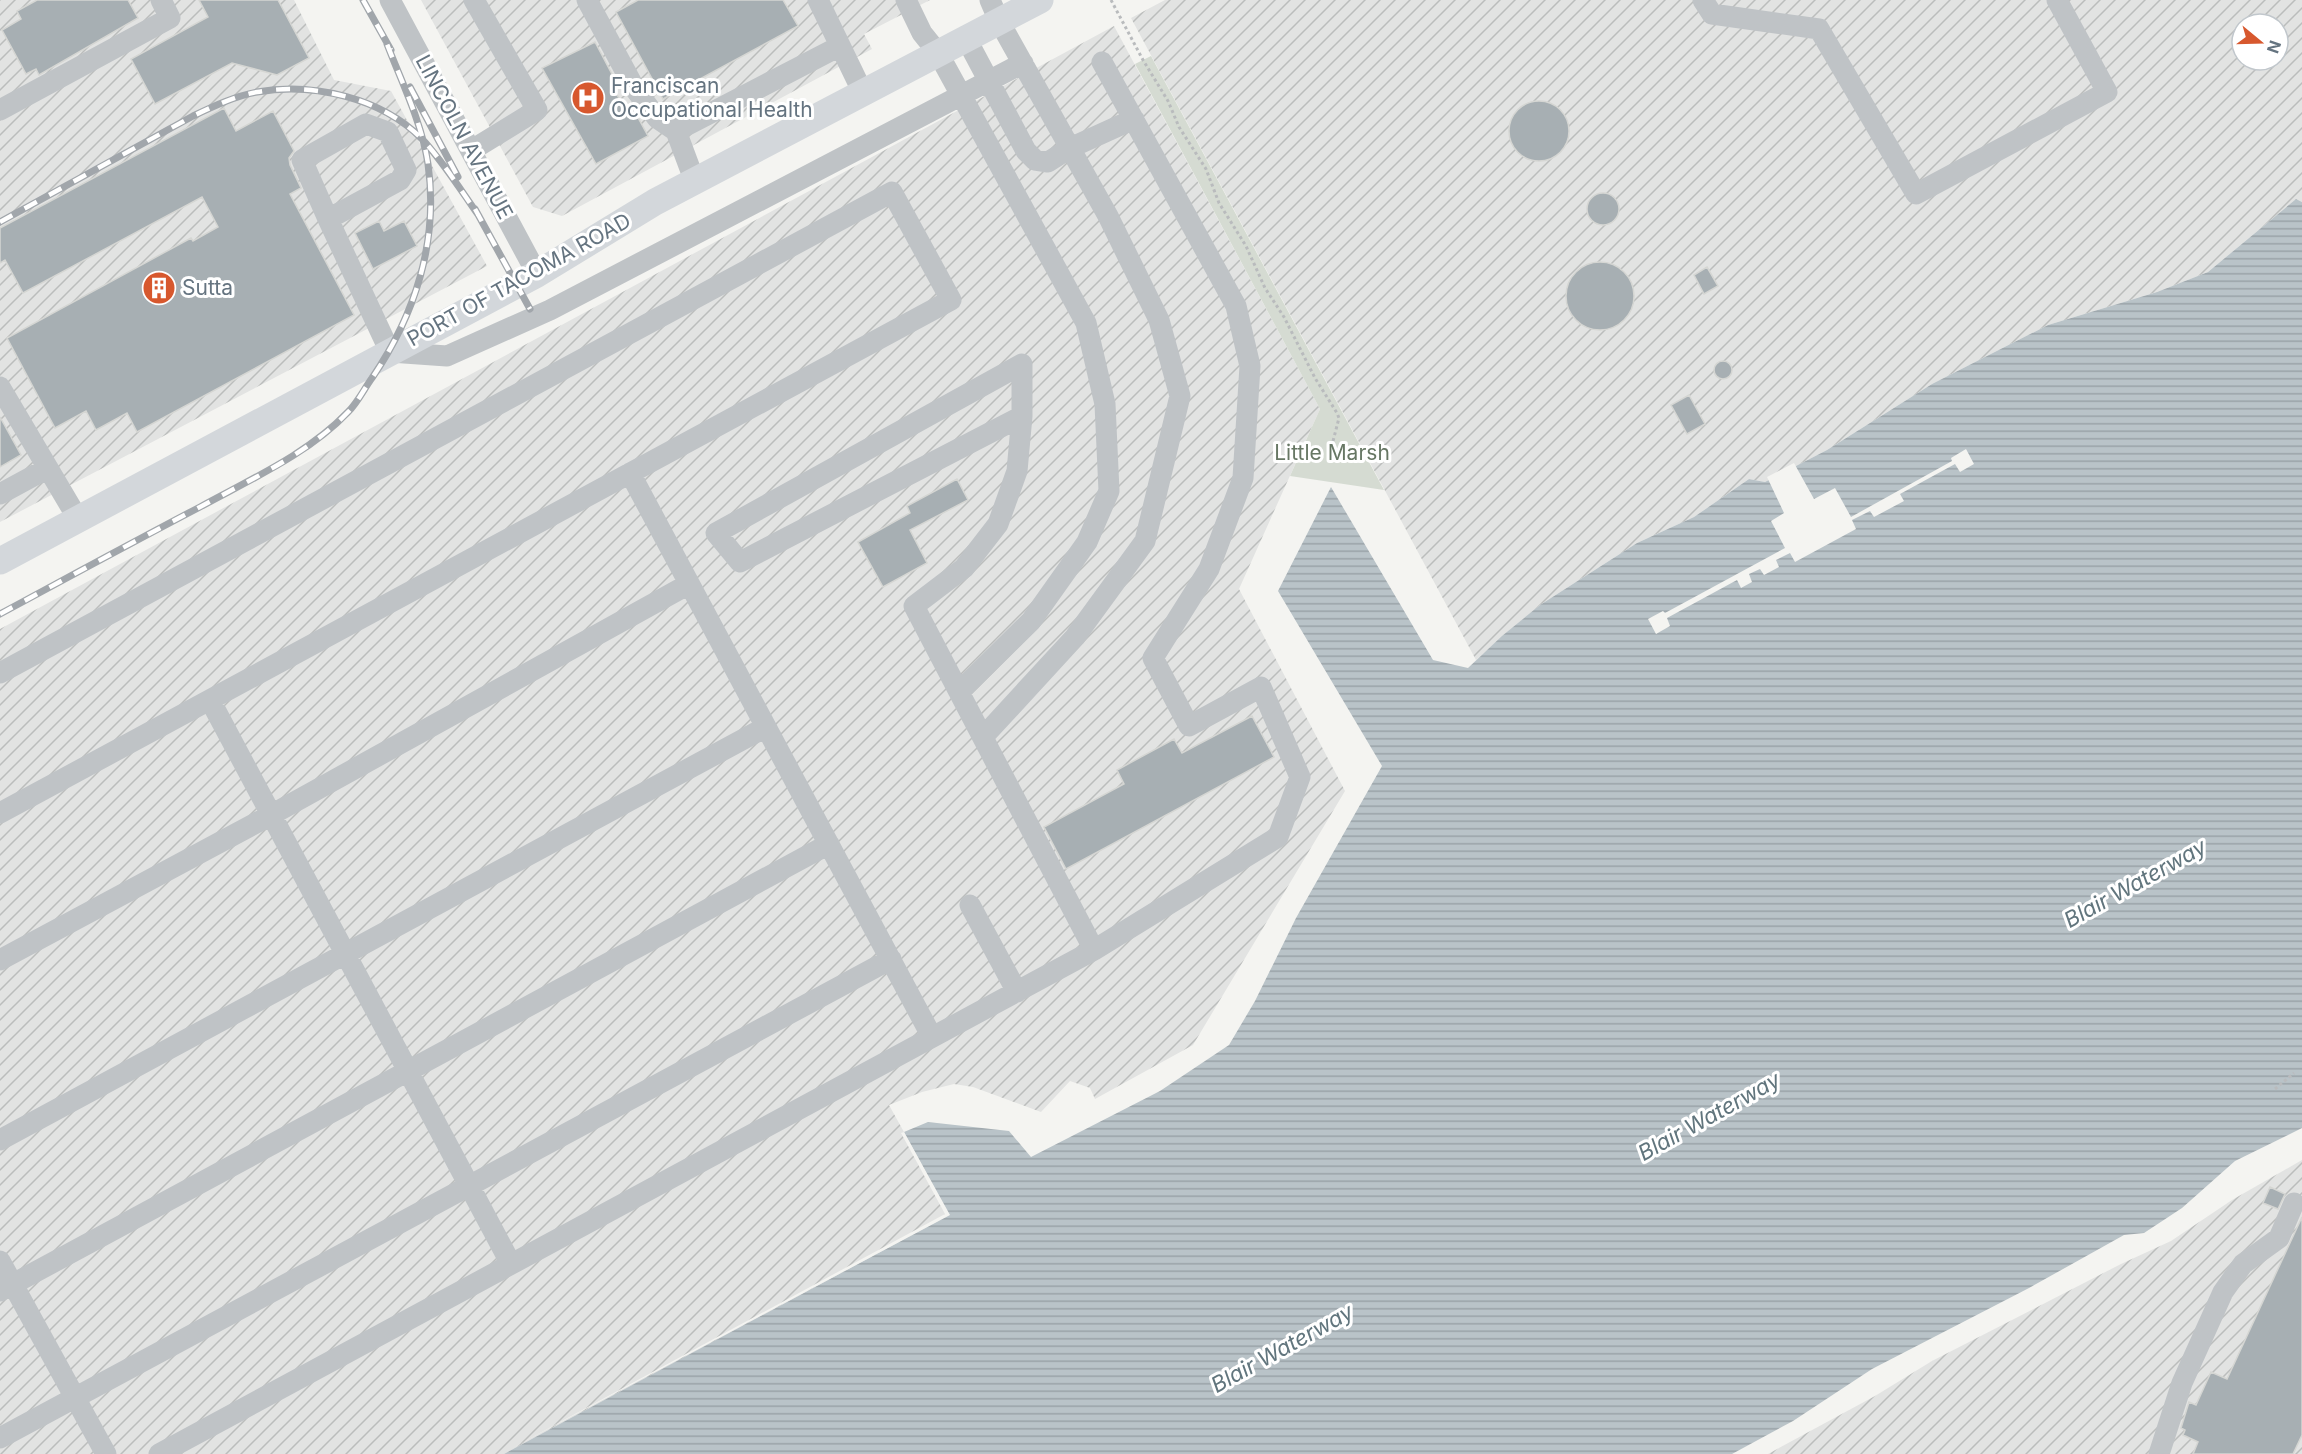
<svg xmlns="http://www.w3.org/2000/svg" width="2302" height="1454" font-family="Inter,sans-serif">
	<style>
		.industrial { fill: url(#industrial-furrows); fill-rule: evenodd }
		.green { fill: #d5dbd2 }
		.water { fill: url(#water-rules) }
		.pier { fill: #f4f4f1 }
		.building { fill: #a7afb3; stroke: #d5d6d3; stroke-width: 1.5 }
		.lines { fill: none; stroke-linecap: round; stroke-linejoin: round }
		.path { stroke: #b9bbbd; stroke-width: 3; stroke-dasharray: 3 3; stroke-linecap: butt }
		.minor { stroke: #bfc3c6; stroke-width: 21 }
		.major { stroke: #d3d7db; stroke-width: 27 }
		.rail-casing { stroke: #a1a6ab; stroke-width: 7 }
		.rail { stroke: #fff; stroke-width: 4.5; stroke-dasharray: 14; stroke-linecap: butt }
		.labels { text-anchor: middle; stroke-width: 6; stroke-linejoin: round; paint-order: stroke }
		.poi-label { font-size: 21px; fill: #657480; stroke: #fff; text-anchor: start }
		.street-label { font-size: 21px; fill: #657480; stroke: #fff }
		.park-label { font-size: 21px; fill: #677764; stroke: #fff }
		.water-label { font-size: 22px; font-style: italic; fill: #61757d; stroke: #fff }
	</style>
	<defs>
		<pattern id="industrial-furrows" width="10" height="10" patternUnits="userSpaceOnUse" patternTransform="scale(1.5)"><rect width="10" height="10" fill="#e2e3e2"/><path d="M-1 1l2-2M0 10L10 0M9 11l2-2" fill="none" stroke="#bbbdbc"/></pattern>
		<pattern id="water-rules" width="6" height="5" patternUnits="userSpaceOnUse" patternTransform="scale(1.5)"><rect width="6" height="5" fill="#b9c3c8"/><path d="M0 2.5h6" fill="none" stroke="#9aa3a8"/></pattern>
	</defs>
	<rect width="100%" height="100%" fill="#f4f4f1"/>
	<path class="industrial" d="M0 0H294L334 80 391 91 487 266 0 522Z
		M421 0H930L864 34 872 49 562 216 533 207Z
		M1165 0H2302V202L2296 199 2208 272 2157 292 2048 325 1932 384 1827 450 1765 482 1749 479 1694 517 1637 543 1540 605 1476 660 1131 18ZM2242 24H2278V60H2242Z
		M1114 26 1320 409 1239 589 1345 791 1193 1045 1095 1099 1090 1088 1070 1081 1041 1112 973 1087 954 1084 922 1092 889 1105 950 1215 504 1454H0V629Z
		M2302 1157V1454H1762L2230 1197Z"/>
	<path class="green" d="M1151 56 1384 490 1290 476 1320 409 1135 64Z"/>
	<path class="water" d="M2296 199 2302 202V1157L1762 1454H504L949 1215 904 1132 928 1122 1009 1131 1031 1157 1160 1091 1229 1045 1255 1001 1296 918 1382 766 1278 591 1331 487 1433 660 1468 668 1502 636 1540 605 1637 543 1694 517 1749 479 1765 482 1827 450 1932 384 2048 325 2157 292 2208 272Z"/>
	<path class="pier" d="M1966 449 1974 464 1960 472 1955 464 1900 494 1904 501 1874 517 1870 511 1852 520 1856 529 1795 562 1790 553 1776 560 1779 567 1764 575 1760 569 1749 574 1752 582 1741 588 1737 580 1667 618 1670 626 1656 634 1648 619 1663 611 1665 613 1785 548 1771 521 1784 513 1767 477 1794 463 1814 499 1835 488 1851 517 1952 461 1951 458Z
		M2302 1128V1160L2232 1200 2171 1241 2121 1264 1932 1361 1875 1396 1768 1454H1732L1793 1421 1872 1369 2029 1288 2124 1235 2144 1233 2182 1208 2235 1161Z
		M904 1132 950 1215 501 1454 945 1214 901 1133Z"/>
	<path class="building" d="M37 0H128L138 18 39 75 36 69 26 74 2 30 21 19 17 11Z
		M199 0H278L309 58 277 75 232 63 155 104 131 59 208 17Z
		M638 0H783L798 26 663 99 616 12Z
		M595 42 614 78 617 87 614 89 629 117 636 114 648 136 596 164 542 68Z
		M1509 131a30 30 0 1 1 60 0a30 30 0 1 1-60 0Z
		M224 108 236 131 273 111 294 151 289 158 290 165 301 188 290 194 354 315 137 432 127 413 96 430 86 411 55 428 7 338 191 238 193 241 218 227 202 197 23 293 5 260 0 263V228Z
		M1587 209a16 16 0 1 1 32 0a16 16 0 1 1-32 0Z
		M379 221 384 231 404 221 417 246 373 269 355 233Z
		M1566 296a34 34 0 1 1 68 0a34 34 0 1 1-68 0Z
		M1707 267 1718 286 1704 294 1694 275Z
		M1714 370a9 9 0 1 1 18 0a9 9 0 1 1-18 0Z
		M1689 395 1705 424 1687 434 1671 405Z
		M0 417 21 455 0 467Z
		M957 479 968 500 910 530 927 563 883 587 858 542 910 513 907 506Z
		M1252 716 1274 757 1066 869 1044 827 1124 784 1117 770 1174 739 1182 753Z
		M2270 1187 2285 1194 2278 1209 2263 1203Z
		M2302 1217V1435L2293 1454H2193L2198 1442 2183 1435 2185 1430 2181 1428 2189 1402 2196 1405 2211 1372 2227 1379Z"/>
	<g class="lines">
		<path class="path" d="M1111 0 1143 60 1168 101 1179 127 1206 169 1219 203 1246 246 1265 288 1284 317 1315 378 1337 413 1339 418 1332 445
			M2275 1089 2294 1073"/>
		<path class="minor" d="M390 0 537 274
			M587 0 635 89 657 118 676 131 695 182
			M818 0 863 93
			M906 0 922 33 938 53 1086 323 1105 404 1109 491 1087 542 1031 621 959 692
			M1703 0 1712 14 1819 29 1916 194 2107 92 2057 0
			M967 40 1026 151 1035 160 1048 162 1070 148 1134 119
			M0 110 170 18 161 0
			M676 131 840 46
			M472 150 537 110 474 0
			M328 219 302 160 366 124 388 132 406 170 400 180 328 219 390 352 447 356 550 310 1023 63
			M0 387 78 519
			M1022 416 740 562 716 533 1022 364V416L1017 471 998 524 964 568 914 606 1094 950
			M630 473 932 1037
			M0 494 48 468
			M0 673 892 192 951 300 0 813
			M210 700 511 1264
			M983 737 1075 637 1145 541 1180 396 1159 320 1108 216 999 21 990 0
			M970 905 1017 992
			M0 960 271 815 689 584
			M0 1140 766 727
			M0 1261 106 1454
			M0 1291 829 844
			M0 1438 891 959
			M159 1454 1094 950 1278 837 1300 777 1261 687 1189 726 1153 658 1209 569 1243 478 1250 366 1236 306 1102 62
			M2159 1454 2182 1383 2223 1292 2243 1264 2279 1238 2294 1203"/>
		<path class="major" d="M0 561 537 274 655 202 1040 0"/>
		<g class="rail-casing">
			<path id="rail" d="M363 0 391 50
				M410 87 458 177
				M475 209 530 309
				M0 222 193 116C214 106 235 96 257 92 313 82 382 98 422 139 442 160 462 192 479 216
				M0 614C67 578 133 542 200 507 251 479 308 454 348 412 358 402 364 389 372 378 415 315 439 241 428 164 422 123 402 83 387 44"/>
		</g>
		<use href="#rail" class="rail"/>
	</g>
	<defs>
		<g id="hospital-disc" transform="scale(1.725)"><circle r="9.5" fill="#d7582e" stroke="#fff"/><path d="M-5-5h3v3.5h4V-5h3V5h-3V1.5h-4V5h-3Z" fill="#fff"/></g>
		<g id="building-disc" transform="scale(1.725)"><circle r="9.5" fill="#d7582e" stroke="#fff"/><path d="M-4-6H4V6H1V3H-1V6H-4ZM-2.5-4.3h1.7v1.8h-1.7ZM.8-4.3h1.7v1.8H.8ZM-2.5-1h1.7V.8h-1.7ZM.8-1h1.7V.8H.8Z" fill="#fff"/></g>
	</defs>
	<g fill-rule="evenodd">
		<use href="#hospital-disc" x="588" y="98"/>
		<use href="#building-disc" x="159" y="288"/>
	</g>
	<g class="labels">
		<g class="poi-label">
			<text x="611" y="93">Franciscan<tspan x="611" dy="24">Occupational Health</tspan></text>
			<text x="182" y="295">Sutta</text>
		</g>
		<g class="street-label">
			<text transform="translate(464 137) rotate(62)" y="7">LINCOLN AVENUE</text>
			<text transform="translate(519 280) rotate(-29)" y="7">PORT OF TACOMA ROAD</text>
		</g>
		<g class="park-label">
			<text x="1332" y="460">Little Marsh</text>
		</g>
		<g class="water-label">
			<text transform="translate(2135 883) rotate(-29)" y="8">Blair Waterway</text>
			<text transform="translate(1709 1116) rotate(-29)" y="8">Blair Waterway</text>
			<text transform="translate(1282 1348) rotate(-29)" y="8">Blair Waterway</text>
		</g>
	</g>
	<g transform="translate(2260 42) rotate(109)"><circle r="28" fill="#ffffff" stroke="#c1c7cc" stroke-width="1.5"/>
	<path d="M0-4.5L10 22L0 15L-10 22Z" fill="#d7582e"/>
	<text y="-9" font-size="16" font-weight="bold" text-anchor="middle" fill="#657480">N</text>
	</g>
</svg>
